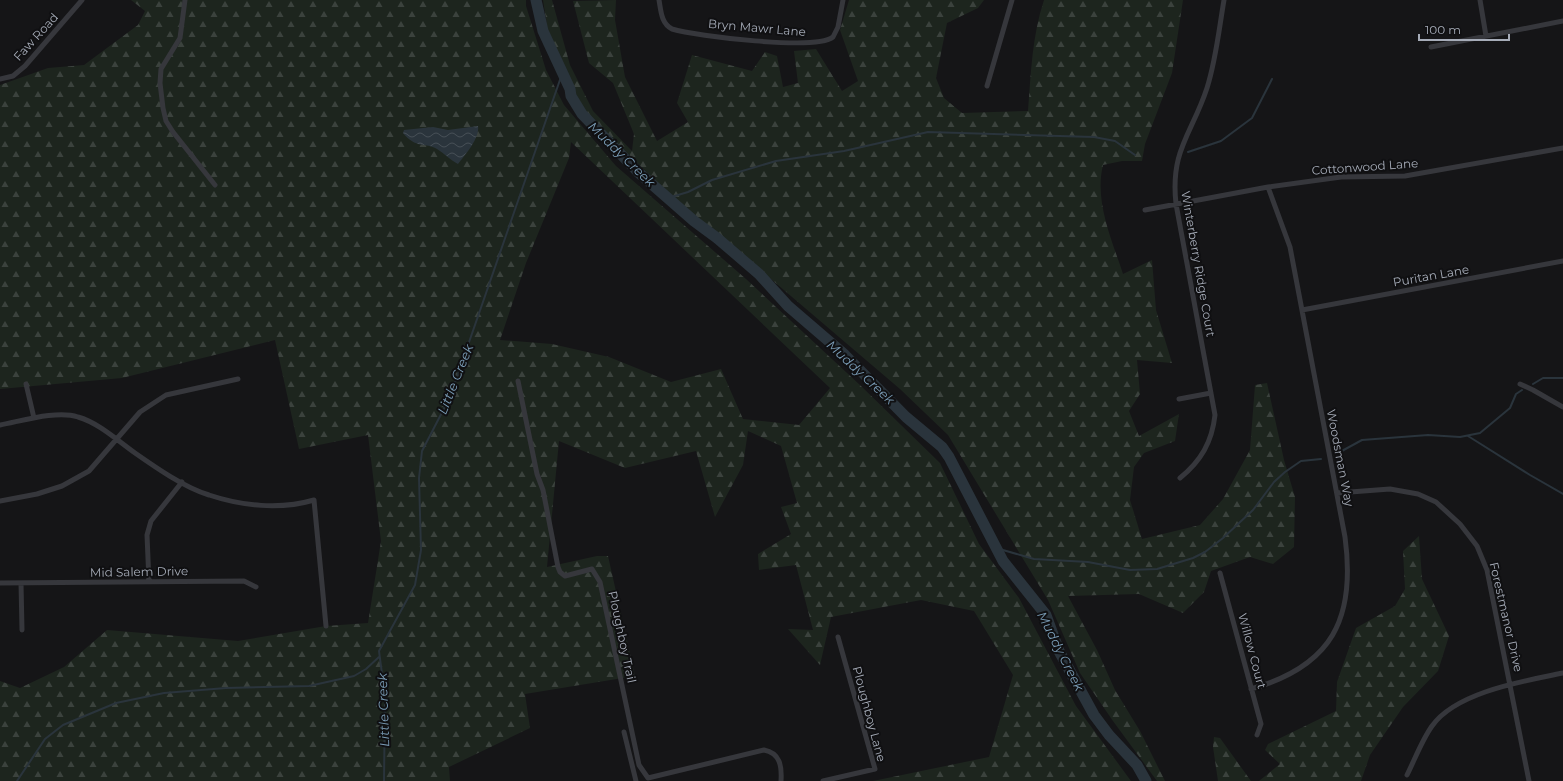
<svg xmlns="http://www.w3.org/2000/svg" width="1563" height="781" font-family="Montserrat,sans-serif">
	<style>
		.forest { fill: url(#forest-firs); fill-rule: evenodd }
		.water { fill: url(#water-waves) }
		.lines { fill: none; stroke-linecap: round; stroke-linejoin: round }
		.stream { stroke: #2a343c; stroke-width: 2 }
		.river { stroke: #2a343c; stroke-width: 11 }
		.minor { stroke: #36373c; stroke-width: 5 }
		.labels { text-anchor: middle; stroke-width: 4; stroke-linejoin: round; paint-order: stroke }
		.street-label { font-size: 12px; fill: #a6acb8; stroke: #101012 }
		.water-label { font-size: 13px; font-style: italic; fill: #7a9cb6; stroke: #101012 }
	</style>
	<defs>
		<pattern id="forest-firs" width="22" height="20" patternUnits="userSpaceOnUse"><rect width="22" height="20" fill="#1d251e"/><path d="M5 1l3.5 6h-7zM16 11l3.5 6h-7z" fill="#3b423d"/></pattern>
		<pattern id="water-waves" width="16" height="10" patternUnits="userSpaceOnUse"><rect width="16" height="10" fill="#2a343c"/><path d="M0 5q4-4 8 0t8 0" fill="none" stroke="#464f56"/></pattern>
	</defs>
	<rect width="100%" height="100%" fill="#151517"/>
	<path class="forest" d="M131 0H526V6L546 70 564 105 616 166 746 279 861 386 940 463 979 544 1019 598 1076 706 1131 781H873L989 757 1013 675 974 611 921 600 831 617 820 665 788 629 813 630 796 565 759 570 758 554 791 534 781 507 797 503 781 446 748 431 743 465 715 517 696 451 625 468 559 441 547 567 597 556H608L635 676 525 694 530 728 449 767 450 781H0V681L20 688 64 667 107 630 238 641 326 626 368 623 381 541 368 435 299 449 275 340 122 378 0 389V85L48 68 84 65 138 25 145 11ZM571 142 830 388 799 425 743 419 721 369 671 382 609 357 552 344 500 340 526 263 569 158Z
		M543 0H552L570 65 593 111 632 151 634 134 613 83 589 63 573 1 616 0 615 20 625 77 657 141 688 122 677 103 692 55 752 71 765 52 777 56 783 87 798 83 794 51 816 49 842 91 858 81 840 30 849 0H984L978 8 947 23 936 78 944 98 962 113 1028 111C1031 73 1032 36 1044 0H1183L1172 73 1145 144 1142 161H1122L1103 165C1094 201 1112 240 1123 274L1152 260 1156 310 1172 363 1137 360 1140 394 1129 411 1139 436 1179 414 1175 441 1144 453 1134 467 1130 500 1142 539 1200 525 1223 499 1250 450 1255 385 1267 383 1284 460 1295 497 1294 547 1273 564 1250 557 1211 571 1204 592 1183 613 1139 594 1068 596 1097 650 1115 690 1140 731 1165 781H1157L1113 721 1080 673 1048 600 948 435 900 389 778 285 677 201 580 108 548 32Z
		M1419 536 1422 579 1449 636 1438 671 1403 707 1370 755 1361 781H1259L1280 764 1265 750 1268 744 1336 711 1337 682 1356 628 1395 606 1405 589 1403 551Z
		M1214 737 1220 738 1251 781H1218L1213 747Z"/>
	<path class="water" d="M478 126C480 138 465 155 458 164 450 160 444 153 437 149 425 142 416 149 403 133L404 130 433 127 448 130Z"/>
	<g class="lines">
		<path class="stream" d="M1188 152 1221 141 1252 118 1272 79
			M668 198 688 192 712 180 776 161 844 151 928 132 1094 137 1115 141 1135 155
			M1533 384 1543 378H1563
			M1468 436 1530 475 1563 494
			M1340 452 1362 440 1428 435 1460 437 1480 433 1510 408 1516 394 1522 390
			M996 548 1034 559 1088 562 1130 570 1157 569 1193 558 1205 552 1223 538 1253 510 1274 482 1285 472 1301 461 1321 459
			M17 781 45 739 63 725 116 703 164 693 226 688 309 686 354 676 366 669 379 657
			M384 781 385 697 379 651 415 585 421 550 419 478 422 451 450 397 562 74"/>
		<path class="river" d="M536 0 543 31 570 89 571 96 582 114 638 172 694 221 717 238 759 274 788 306 845 355 906 417 942 447 949 457 1003 561 1046 615 1059 651 1094 715 1109 735 1137 765 1146 781"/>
		<path class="minor" d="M185 0 180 38 161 69 160 83 163 108 166 121 173 132 215 185
			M659 0C661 11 661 23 672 29 696 36 816 51 833 37L838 27 843 0
			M1480 0 1486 36
			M1431 47 1563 21
			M0 79 13 76 25 66 82 0
			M987 86 1012 0
			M1145 210 1268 187 1341 177 1405 176 1563 148
			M1302 310 1563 261
			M518 381 537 474 543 490 558 567 560 572 565 576 592 569 600 582 639 765 648 778 764 750C780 753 782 766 781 781
			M26 384 34 418
			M1520 384 1533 390 1563 407
			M1179 399 1211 393
			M0 425C22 421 57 410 78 417 99 423 118 441 135 453 155 467 185 488 209 495 242 506 280 510 314 500L326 626
			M1180 478C1201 461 1212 442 1215 415L1176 204C1170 150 1192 134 1207 88 1216 60 1219 29 1224 0
			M1337 493 1390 489 1418 494 1436 502 1460 524 1477 546 1487 570 1529 781
			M0 501 37 494 62 486 89 471 140 412 166 395 238 379
			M1220 573 1261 724 1257 735
			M149 582 147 535 151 521 182 482
			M0 583 244 581 256 587
			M21 583 22 630
			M1251 689C1332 666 1356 619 1345 537L1290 247 1268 187
			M624 732 636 781
			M1407 775C1415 759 1422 740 1432 726 1456 692 1524 681 1563 673
			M823 781 875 769 838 637"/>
	</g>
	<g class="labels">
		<g class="street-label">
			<text transform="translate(757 28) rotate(5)" y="4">Bryn Mawr Lane</text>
			<text transform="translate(36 37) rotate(-48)" y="4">Faw Road</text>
			<text transform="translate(1365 167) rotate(-4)" y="4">Cottonwood Lane</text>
			<text transform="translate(1198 264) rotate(80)" y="4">Winterberry Ridge Court</text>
			<text transform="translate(1431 276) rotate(-10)" y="4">Puritan Lane</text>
			<text transform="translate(1340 458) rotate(79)" y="4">Woodsman Way</text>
			<text transform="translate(139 572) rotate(-1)" y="4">Mid Salem Drive</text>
			<text transform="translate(1506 617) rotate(77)" y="4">Forestmanor Drive</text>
			<text transform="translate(622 637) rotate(78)" y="4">Ploughboy Trail</text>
			<text transform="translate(1252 651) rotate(75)" y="4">Willow Court</text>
			<text transform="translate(869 714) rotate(75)" y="4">Ploughboy Lane</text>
		</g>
		<g class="water-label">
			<text transform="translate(622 154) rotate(44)" y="5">Muddy Creek</text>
			<text transform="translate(861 372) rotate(43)" y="5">Muddy Creek</text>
			<text transform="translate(455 379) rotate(-68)" y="5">Little Creek</text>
			<text transform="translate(1061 651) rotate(63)" y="5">Muddy Creek</text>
			<text transform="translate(383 710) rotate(-92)" y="5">Little Creek</text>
		</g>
	</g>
	<path d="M1419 34v6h90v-6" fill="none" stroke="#a6acb8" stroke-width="2"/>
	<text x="1425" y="34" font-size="12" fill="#a6acb8" stroke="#101012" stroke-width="3" paint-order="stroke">100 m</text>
</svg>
